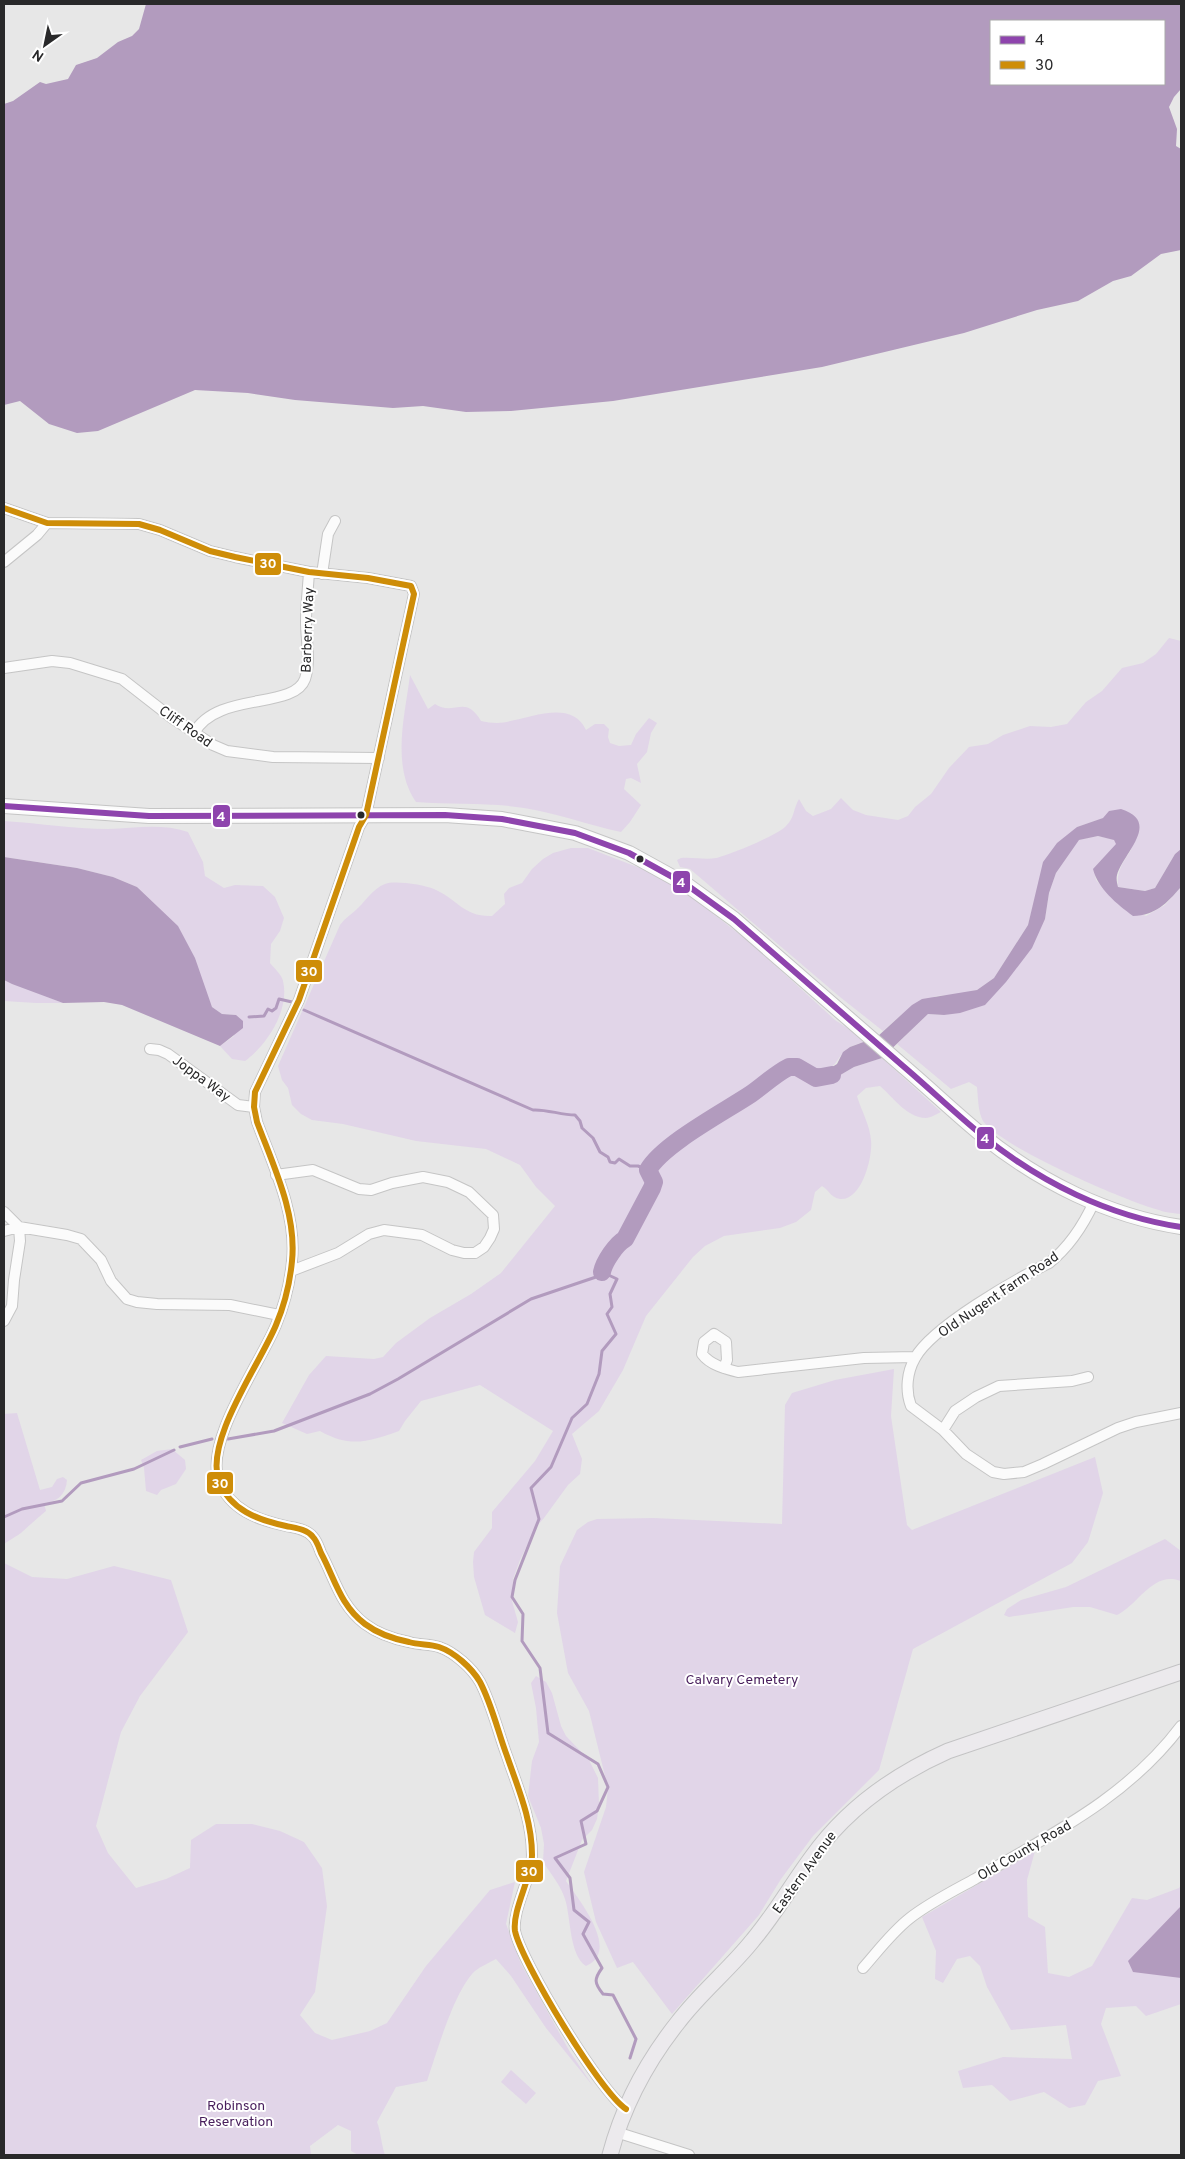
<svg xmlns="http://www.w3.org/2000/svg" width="1185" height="2159" font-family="Overpass,sans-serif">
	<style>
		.green { fill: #e1d5e8 }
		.water { fill: #b29bbe; fill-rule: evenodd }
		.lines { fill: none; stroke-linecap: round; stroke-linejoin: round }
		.stream { stroke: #b29bbe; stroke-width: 3 }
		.river { stroke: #b29bbe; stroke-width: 18 }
		.street-casing { stroke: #c5c5c5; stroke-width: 12 }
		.secondary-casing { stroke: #c5c5c5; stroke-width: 16 }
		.primary-casing { stroke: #c3c3c4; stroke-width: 17 }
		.street { stroke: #fbfbfb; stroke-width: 10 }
		.secondary { stroke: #fbfbfb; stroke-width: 14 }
		.primary { stroke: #eceaed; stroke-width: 15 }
		.bus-1-casing { stroke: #fff; stroke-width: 10 }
		.bus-2-casing { stroke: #fff; stroke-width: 10 }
		.bus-1 { stroke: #8e44ad; stroke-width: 6 }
		.bus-2 { stroke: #ce8d08; stroke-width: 6 }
		.bus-dot { fill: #29292a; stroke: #fff; stroke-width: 2 }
		.labels { text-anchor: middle; stroke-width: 4; stroke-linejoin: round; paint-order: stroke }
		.street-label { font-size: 14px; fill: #29292a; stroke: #fff }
		.park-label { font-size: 14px; fill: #481e5c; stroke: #fff }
		.line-badge { stroke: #fff; stroke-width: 2 }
		.badge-label { font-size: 14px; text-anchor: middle; font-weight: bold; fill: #fff }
	</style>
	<rect width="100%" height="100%" fill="#e7e7e7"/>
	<path class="green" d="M1169 638 1181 641V849L1175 854 1155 888 1145 891 1118 887C1116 872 1123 862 1131 850L1104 818 1077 827 1036 894 1028 925 994 978 977 990 962 994 936 996 901 1015 883 1031 840 997 690 869 680 867 677 860 681 858C692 857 706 860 716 858 729 855 778 835 786 826 795 817 793 809 799 799L806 811 813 816 831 809 841 798 853 810 866 815 898 820 908 816 915 807 931 794 949 768 969 747 988 744 1003 735 1030 726 1051 727 1067 724 1086 702 1102 691 1122 668 1143 663 1156 654Z
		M410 675 428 709 435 704C454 717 465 693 481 721 486 722 492 723 497 723 524 722 570 696 586 730L595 724H604L609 729 608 737 610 743 619 746 631 745 636 734 649 718 657 723 651 733 647 752 637 764 641 783 631 778 626 779 624 789 641 805 630 822 621 832C588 825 557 813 524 808 488 802 452 805 416 802 391 766 405 715 410 675Z
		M4 821C38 823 73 829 108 829 135 828 162 823 188 832L203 862 205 876 224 888 235 885 263 886 275 897 284 918 280 931 271 944 270 963C274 968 282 975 283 981 290 1010 267 1045 245 1061L232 1059 220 1046 234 1036 236 1015 222 1014 212 1007 204 988 137 887 113 877 77 868 4 857Z
		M1098 836 1113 839 1117 844 1094 869 1096 880 1120 906 1146 916 1165 905 1181 887V1214C1174 1213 1166 1213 1159 1210 1125 1201 1001 1147 983 1121 978 1112 978 1097 977 1087L969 1082 951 1089 897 1044 928 1014 944 1015 985 1004 1045 919 1049 893 1056 873 1078 840Z
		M571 848H588L658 875 701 904 753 945 835 1020 858 1035 864 1042C857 1044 850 1046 845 1051 838 1057 837 1064 829 1069L825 1084 854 1067 882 1058 941 1112C937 1114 930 1118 926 1118 907 1118 893 1097 880 1086L866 1088 857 1096C861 1110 870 1125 871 1140 873 1156 862 1201 840 1199 831 1198 829 1190 822 1186L815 1192 811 1210 796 1222 780 1228 724 1236 705 1246 693 1257 646 1316 623 1370 599 1411 572 1434 582 1459 580 1474 568 1485 544 1518 536 1527 520 1560 513 1579 512 1601 518 1622 515 1633 485 1615 474 1577 473 1562 474 1552 492 1528V1512L535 1461 553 1431 480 1385 421 1401 405 1421 399 1431C368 1442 350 1448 320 1431L307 1434 282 1423 309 1375 326 1356 374 1359 383 1357 396 1343 430 1318 471 1294 501 1273 555 1206 536 1187 520 1165 486 1149 416 1141 343 1124 312 1120 301 1114 292 1105 288 1088 282 1080 278 1066 340 925C346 917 352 914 359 907 367 899 374 888 385 884 395 880 424 885 434 889 457 899 464 917 492 916L505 904 504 894 509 888 522 883 532 869 543 859 553 853Z
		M4 980 63 1003H36L4 1001Z
		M894 1369 891 1416 907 1525 912 1530 1095 1457 1103 1493 1088 1542 1072 1563 913 1649 879 1770 813 1836 781 1879 759 1915 672 2014 633 1962 617 1968 596 1922 584 1872 606 1807 608 1788 589 1711 568 1673 557 1613 560 1566 577 1530 588 1522 597 1519 654 1518 782 1524 785 1405 792 1393 835 1380Z
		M17 1413 40 1490 52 1487 57 1479 63 1477 67 1480C66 1495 57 1502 44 1503L46 1511C37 1518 29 1526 21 1533 16 1537 9 1540 4 1544V1414Z
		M172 1449 185 1460 186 1469 176 1484 161 1490 157 1495 146 1491 144 1468 141 1460 157 1451Z
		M1165 1539 1181 1551V1581C1153 1570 1138 1605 1117 1615L1090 1607H1073L1009 1617 1004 1615 1007 1609 1021 1600 1066 1587Z
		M4 1563 32 1577 67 1579 114 1566 171 1580 188 1632 140 1696 121 1732 96 1826 108 1853 136 1888 166 1879 190 1868 191 1840 216 1824H252L280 1831 304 1842 322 1868 327 1906 315 1992 300 2015 315 2033 332 2040 370 2031 387 2023 426 1966 490 1890 515 1882 506 1924 521 1964 570 2052 593 2086 546 2028 511 1976 496 1959C489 1963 481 1966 475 1971 454 1991 437 2052 427 2081L396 2087 377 2122C381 2132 381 2144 385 2155H358L351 2151V2131L338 2125 310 2146 311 2155H4Z
		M536 1676 546 1682 552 1693 561 1726 566 1736 589 1760 598 1778 599 1805 597 1819 592 1830 582 1840 566 1881C579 1900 621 1951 586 1966 569 1955 571 1917 565 1899 561 1886 551 1874 543 1862L544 1844 541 1828 528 1796 532 1761 539 1742 536 1708 531 1683Z
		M1035 1851 1027 1880 1028 1917 1045 1927 1048 1973 1069 1977 1092 1966 1132 1898 1147 1900 1179 1888 1181 1885V2004L1146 2016 1136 2006 1106 2008 1101 2024 1121 2076 1098 2081 1085 2105 1069 2108 1044 2092 1010 2101 992 2085 963 2088 958 2071 1003 2057 1072 2059 1066 2025 1011 2030 987 1987 980 1966 970 1956 957 1959 943 1983 935 1979 936 1951 922 1917Z
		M511 2070 536 2093 526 2104 501 2082Z"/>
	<path class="water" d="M146 4H1181V89L1174 97 1169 107 1177 129 1176 146 1181 149V250L1161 254 1131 276 1113 281 1078 301 1037 310 964 333 822 367 613 401 511 411 466 412 423 406 393 408 295 400 248 393 195 390 98 431 77 433 49 424 20 401 4 405V104L13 101 40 82 46 84 68 79 76 65 97 58 118 42 132 36 139 29ZM991 21H1164V84H991Z
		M1121 809C1162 822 1123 853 1117 875 1116 879 1117 883 1118 887L1145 891 1155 888 1175 854 1181 849V887C1166 904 1156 915 1133 916 1117 904 1098 889 1093 869L1116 844 1114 840 1098 836 1079 840 1056 873 1049 893 1045 919 1032 948 1006 982 985 1005 960 1013 944 1015 928 1014 882 1058 854 1067 825 1084 814 1081 810 1077 815 1068 829 1069 837 1064 843 1052 850 1047 877 1037 912 1005 922 999 977 990 994 978 1028 925 1043 862 1057 843 1077 827 1103 818 1109 811Z
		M4 857 77 868 113 877 137 887 178 926 195 958 212 1007 222 1014 236 1015 243 1021V1028L220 1046 122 1005 104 1002 63 1003 12 984 4 980Z
		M1181 1906V1978L1133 1972 1128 1961Z"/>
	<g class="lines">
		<path class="stream" d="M304 1010 533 1110C546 1109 561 1115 575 1115L580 1121 582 1128 593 1138 600 1152 608 1157 610 1162 615 1163 619 1159 630 1166H638L648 1170
			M249 1017 264 1016 268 1009 272 1011 276 1008 279 999 292 1002
			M228 1439 274 1431 370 1394 398 1379 531 1299 596 1277 602 1272 617 1279 610 1294 612 1307 607 1314 616 1334 602 1351 599 1374 587 1404 572 1418 551 1467 531 1488 539 1519 515 1580 512 1597 523 1614 522 1641 540 1668 548 1733 598 1764 608 1787 597 1811 581 1821 586 1844 555 1858 570 1878 574 1910 589 1922 583 1934 602 1968C594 1979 594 1983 603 1994L613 1995 636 2039 630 2058
			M180 1447 212 1439
			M4 1517 22 1509 62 1501 81 1483 134 1469 174 1450"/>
		<path class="river" d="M602 1272C604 1262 616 1244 625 1239L652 1188 654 1182 648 1170C663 1144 724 1112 751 1094 764 1085 775 1074 789 1067H797L816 1078 832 1075"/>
		<g class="street-casing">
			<path id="street" d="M4 508 47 523 139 524 160 530 210 551 235 557 309 572 368 578 411 586 414 594 366 815 359 827 299 1000 255 1092 254 1107 257 1122C273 1165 297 1214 292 1261 290 1282 284 1306 276 1325 260 1364 204 1441 219 1481 230 1510 258 1520 286 1526 295 1528 307 1529 313 1537 317 1541 319 1548 321 1553 335 1579 340 1605 365 1624 377 1633 394 1639 409 1642 419 1645 430 1644 439 1647 454 1652 472 1668 480 1682 492 1705 498 1732 507 1756 518 1788 532 1820 532 1855 532 1877 512 1910 515 1931 521 1961 600 2092 626 2109
				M4 562 37 535 47 523
				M322 574 328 534 335 521
				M4 668 52 661 70 663 122 679 172 718 213 745 227 751 273 757 379 758
				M194 733C217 691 294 710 305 679 311 661 306 640 306 622 306 605 308 589 309 572
				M150 1049 159 1050 168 1054 238 1105 254 1107
				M276 1175 313 1170 359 1189 371 1190 392 1183 423 1177 448 1182 469 1192 493 1215 494 1229 490 1238 484 1247 475 1253H464L452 1250 422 1235 384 1230 369 1234 338 1253 291 1271
				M1094 1202C1083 1226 1069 1247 1049 1263 1016 1279 932 1327 915 1358 907 1372 905 1390 911 1406L943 1430 966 1454 993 1472 1004 1474 1024 1472 1043 1464 1118 1428 1136 1422 1181 1413
				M4 1212 19 1227 67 1235 81 1239 101 1260 111 1281 127 1299 137 1302 157 1304 230 1305 279 1315
				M4 1231 19 1227 20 1241 14 1280 12 1306 4 1321
				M724 1368 727 1360 726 1342 714 1334 704 1342 702 1354C710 1365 726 1369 738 1372L864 1358 915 1357
				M943 1430 955 1411 976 1397 999 1386 1072 1381 1088 1377
				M863 1968C878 1951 892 1932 910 1918 929 1903 953 1891 975 1879 1050 1835 1127 1798 1181 1726
				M616 2132 689 2155"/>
		</g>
		<g class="secondary-casing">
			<path id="secondary" d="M4 806 149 816 445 815 502 819 575 833 629 853 687 885 734 919C790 968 846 1017 903 1066 930 1089 956 1114 983 1136 1040 1182 1108 1216 1181 1227"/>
		</g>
		<g class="primary-casing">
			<path id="primary" d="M610 2155C623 2106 647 2061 679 2021 701 1992 730 1969 753 1940 775 1914 792 1884 812 1857 847 1808 894 1775 948 1751L1181 1672"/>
		</g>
		<use href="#street" class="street"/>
		<use href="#secondary" class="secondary"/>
		<use href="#primary" class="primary"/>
		<g class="bus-1-casing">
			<path id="bus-1" d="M4 806 149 816 445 815 502 819 575 833 629 853 687 885 734 919C790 968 846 1017 903 1066 930 1089 956 1114 983 1136 1040 1182 1108 1216 1181 1227"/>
		</g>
		<g class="bus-2-casing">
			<path id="bus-2" d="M4 508 47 523 139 524 160 530 210 551 235 557 309 572 368 578 411 586 414 594 366 815 359 827 299 1000 255 1092 254 1107 257 1122C273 1165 297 1214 292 1261 290 1282 284 1306 276 1325 260 1364 204 1441 219 1481 230 1510 258 1520 286 1526 295 1528 307 1529 313 1537 317 1541 319 1548 321 1553 335 1579 340 1605 365 1624 377 1633 394 1639 409 1642 419 1645 430 1644 439 1647 454 1652 472 1668 480 1682 492 1705 498 1732 507 1756 518 1788 532 1820 532 1855 532 1877 512 1910 515 1931 521 1961 600 2092 626 2109"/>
		</g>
		<use href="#bus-1" class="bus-1"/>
		<use href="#bus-2" class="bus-2"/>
	</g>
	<g class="bus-dot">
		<circle cx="361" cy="815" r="4.5"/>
		<circle cx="640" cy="859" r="4.5"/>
	</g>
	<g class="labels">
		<g class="street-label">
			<text transform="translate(307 630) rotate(-88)" y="5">Barberry Way</text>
			<text transform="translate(186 726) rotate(35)" y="5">Cliff Road</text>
			<text transform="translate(202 1078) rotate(36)" y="5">Joppa Way</text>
			<text transform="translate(998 1294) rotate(-34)" y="5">Old Nugent Farm Road</text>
			<text transform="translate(1024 1850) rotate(-30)" y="5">Old County Road</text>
			<text transform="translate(804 1872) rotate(-54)" y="5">Eastern Avenue</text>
		</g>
		<g class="park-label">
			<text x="742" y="1684">Calvary Cemetery</text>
			<text x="236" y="2110">Robinson<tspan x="236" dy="16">Reservation</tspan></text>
		</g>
	</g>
	<g class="line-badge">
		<rect x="254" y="552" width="28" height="24" rx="5" fill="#ce8d08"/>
		<rect x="212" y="804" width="19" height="24" rx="5" fill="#8e44ad"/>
		<rect x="672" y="870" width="19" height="24" rx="5" fill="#8e44ad"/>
		<rect x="295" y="959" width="28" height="24" rx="5" fill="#ce8d08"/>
		<rect x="976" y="1126" width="19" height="24" rx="5" fill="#8e44ad"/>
		<rect x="206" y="1471" width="28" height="24" rx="5" fill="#ce8d08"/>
		<rect x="515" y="1859" width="29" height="24" rx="5" fill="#ce8d08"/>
	</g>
	<g class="badge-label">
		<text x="268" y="568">30</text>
		<text x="221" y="821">4</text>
		<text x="681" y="887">4</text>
		<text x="309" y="976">30</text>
		<text x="985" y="1143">4</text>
		<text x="220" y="1488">30</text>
		<text x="529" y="1876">30</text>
	</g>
	<rect width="1185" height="2159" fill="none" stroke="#29292a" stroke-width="10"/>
	<rect x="990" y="20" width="175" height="65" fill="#ffffff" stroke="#a9a9aa"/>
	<rect x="1000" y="36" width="25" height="8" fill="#8e44ad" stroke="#a9a9aa"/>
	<text x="1035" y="45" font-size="15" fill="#29292a">4</text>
	<rect x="1000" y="61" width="25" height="8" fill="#ce8d08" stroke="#a9a9aa"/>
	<text x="1035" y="70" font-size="15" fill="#29292a">30</text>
	<g transform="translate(45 45) rotate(213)" stroke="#ffffff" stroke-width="4" paint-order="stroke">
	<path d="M0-4L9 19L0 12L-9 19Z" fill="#29292a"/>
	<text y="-8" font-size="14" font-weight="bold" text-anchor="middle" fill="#29292a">N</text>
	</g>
</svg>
